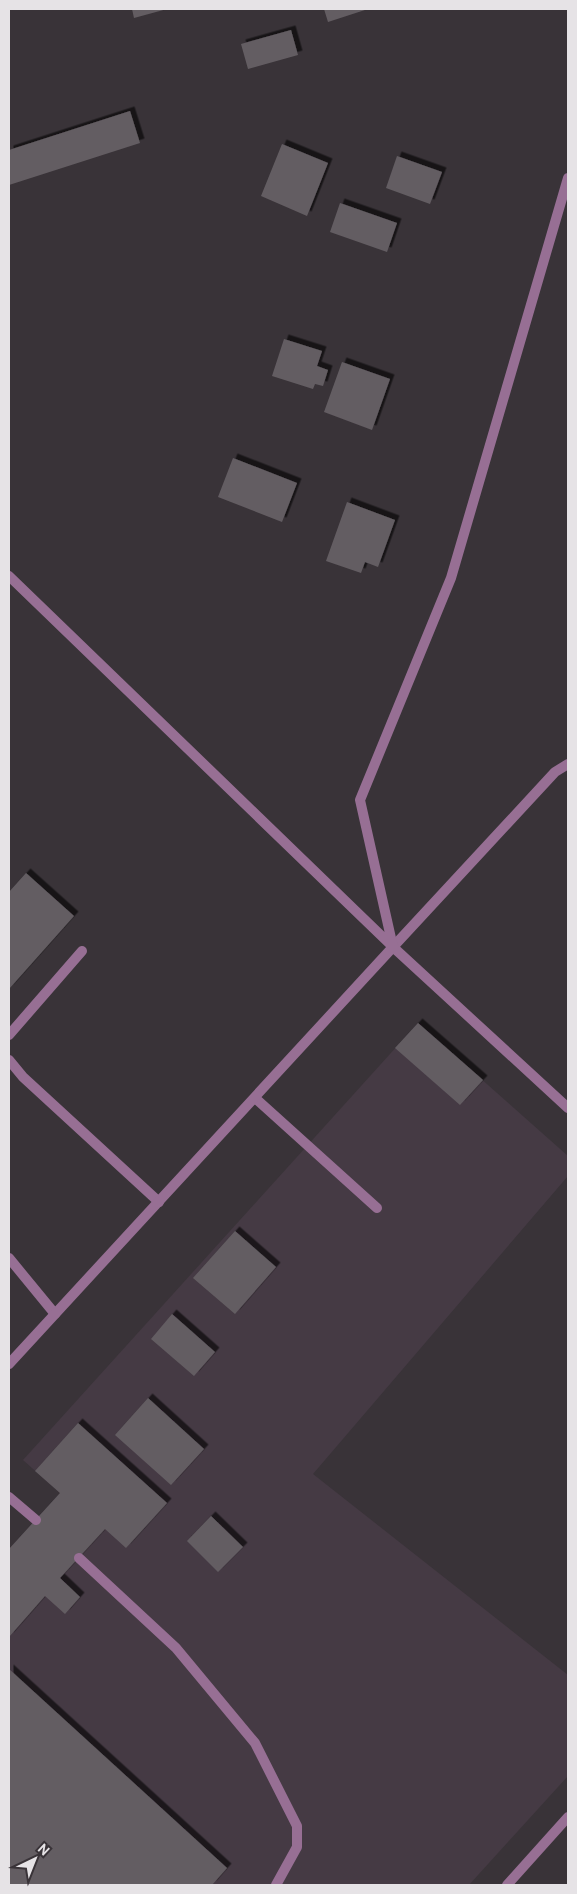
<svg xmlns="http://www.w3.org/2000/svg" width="577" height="1894" font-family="Overpass,sans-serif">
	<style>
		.built { fill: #453a44 }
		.building { fill: #635d62; filter: url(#shadow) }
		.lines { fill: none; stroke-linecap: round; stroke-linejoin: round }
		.lane { stroke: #976f94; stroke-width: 10 }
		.street { stroke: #976f94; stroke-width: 10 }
	</style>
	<defs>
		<filter id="shadow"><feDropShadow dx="4.5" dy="-4.5" stdDeviation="0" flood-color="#0009"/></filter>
	</defs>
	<rect width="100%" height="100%" fill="#393338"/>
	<path class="built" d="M418 1023 568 1156V1176L313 1474 568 1675V1776L469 1885H9V1549L60 1493 23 1460Z"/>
	<path class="building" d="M132 9H167L134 18Z
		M324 9H368L328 22Z
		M291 30 298 55 248 69 241 44Z
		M130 111 140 143 9 185V150Z
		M282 144 328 163 307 216 261 196Z
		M397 156 442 172 430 204 386 188Z
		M340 203 397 223 387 252 330 232Z
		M284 339 322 351 317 366 328 370 323 386 315 384 313 389 272 376Z
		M342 362 390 379 372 430 324 412Z
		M233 458 297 483 282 522 218 497Z
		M347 502 395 520 378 567 365 562 361 573 326 561Z
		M26 873 74 916 9 989V892Z
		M418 1023 483 1080 460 1105 395 1048Z
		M235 1231 276 1267 235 1314 193 1278Z
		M172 1314 215 1352 194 1376 151 1339Z
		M148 1398 204 1449 171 1485 115 1435Z
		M78 1423 167 1503 126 1548 105 1529 60 1578 80 1597 65 1614 45 1596 9 1637V1549L60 1493 35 1471Z
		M211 1516 243 1547 218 1572 187 1541Z
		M9 1669 227 1868 212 1885H9Z"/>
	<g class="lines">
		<path class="lane" d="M393 947 555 772 568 764
			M9 1035 82 951
			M9 1060 23 1077 159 1202
			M255 1098 377 1208
			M9 1258 55 1314
			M9 1497 36 1520
			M79 1558 176 1648 255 1743 297 1826V1847L276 1885"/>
		<path class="street" d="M9 576 393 947 568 1108
			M393 947 360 800 451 578 568 178
			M9 1364 393 947
			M507 1885 568 1817"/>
	</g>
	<rect width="577" height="1894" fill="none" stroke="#e6e3e6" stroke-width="20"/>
	<g transform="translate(35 1859) rotate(43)" stroke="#393338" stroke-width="4" paint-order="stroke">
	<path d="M0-4L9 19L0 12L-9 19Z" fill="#e6e3e6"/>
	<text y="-8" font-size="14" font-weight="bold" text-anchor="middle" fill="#e6e3e6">N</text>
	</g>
</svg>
